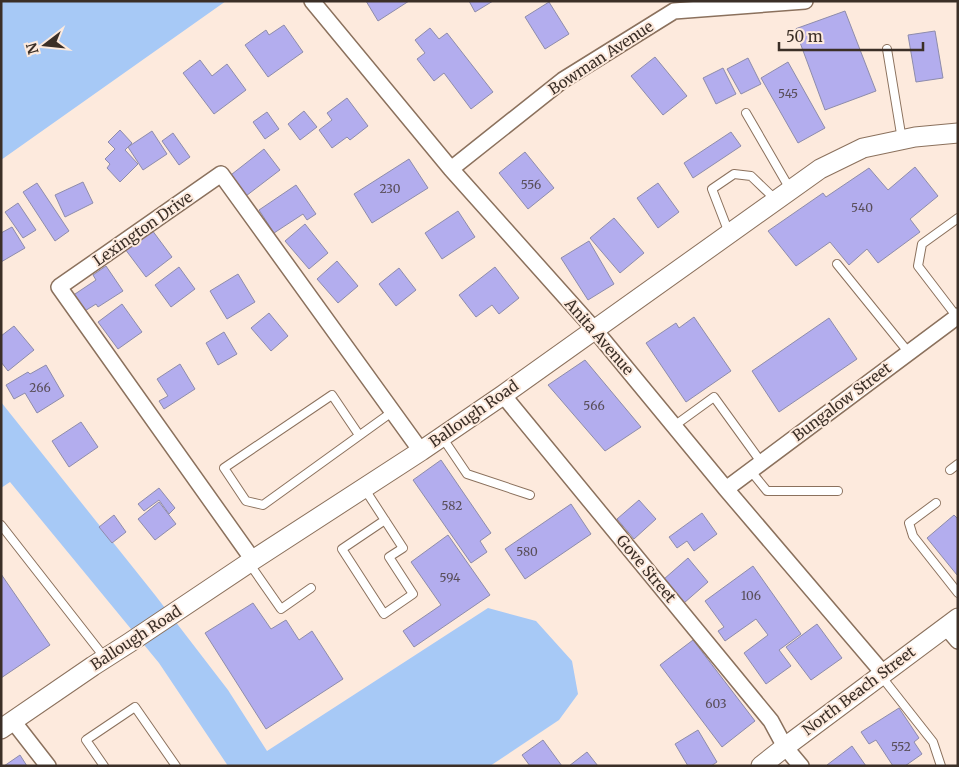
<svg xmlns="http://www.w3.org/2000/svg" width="959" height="767" font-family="Merriweather,serif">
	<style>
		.water { fill: #a7c9f6 }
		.building { fill: #b3adee; stroke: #8e8cab }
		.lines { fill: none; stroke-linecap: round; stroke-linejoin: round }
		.service-casing { stroke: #8b715d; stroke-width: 10 }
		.minor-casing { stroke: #8b715d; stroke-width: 18 }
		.tertiary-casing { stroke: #8b715d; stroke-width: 21 }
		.service { stroke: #fff; stroke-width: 8 }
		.minor { stroke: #fff; stroke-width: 15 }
		.tertiary { stroke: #fff; stroke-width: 19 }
		.labels { text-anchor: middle; stroke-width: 4; stroke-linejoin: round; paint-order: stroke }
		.number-label { font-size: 12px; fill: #594e59 }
		.street-label { font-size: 15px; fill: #3b2f27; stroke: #fdeadd }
	</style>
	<rect width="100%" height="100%" fill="#fdeadd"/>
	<path class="water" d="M1 1H226L1 160Z
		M1 402 155 595 228 690 267 751 488 608 536 621 572 661 578 694 559 720 490 766H228L159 663 10 482 1 488Z"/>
	<path class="building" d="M366 1H409L378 21Z
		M469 1H493L475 12Z
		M549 2 569 34 545 49 525 17Z
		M845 11 876 91 825 110 795 29Z
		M284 25 303 52 268 77 245 45 266 30 269 35Z
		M430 28 439 39 447 33 493 92 471 109 444 73 434 81 417 59 425 53 415 40Z
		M935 31 943 78 916 82 908 35Z
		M655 57 687 96 663 115 631 76Z
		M748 58 761 84 741 94 727 69Z
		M200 60 212 76 227 64 246 90 214 114 183 73Z
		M788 62 825 128 798 143 761 78Z
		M723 68 736 94 716 104 703 78Z
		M347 98 368 126 350 140 347 137 332 148 319 130 332 120 327 113Z
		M304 111 317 127 300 140 288 124Z
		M267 112 279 129 265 139 253 122Z
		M120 130 132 143 125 150 138 164 120 182 107 168 110 164 105 159 115 149 108 142Z
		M152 131 167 154 143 170 128 147Z
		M731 132 741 146 693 178 684 163Z
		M173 133 190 157 179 165 162 141Z
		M264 149 280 170 242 199 227 178Z
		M525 152 554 188 528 209 499 173Z
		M409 159 428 188 372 223 354 194Z
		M915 167 938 196 910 219 920 232 878 263 867 249 849 265 830 242 796 266 768 231 823 193 826 197 869 168 888 190Z
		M83 182 93 203 65 217 55 195Z
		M37 183 69 231 55 241 23 192Z
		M658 183 679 212 658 228 637 198Z
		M296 185 316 214 307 220 303 214 274 233 259 210Z
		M18 203 36 230 23 238 5 212Z
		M458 211 475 237 442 259 425 233Z
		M614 218 644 253 620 273 590 238Z
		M305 224 328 253 309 269 285 241Z
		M149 226 172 257 146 277 122 245Z
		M12 227 25 248 1 262V233Z
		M589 241 614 284 588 300 561 258Z
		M337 261 358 286 338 303 317 279Z
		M106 266 123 291 98 307 96 304 80 314 69 298 96 280 93 275Z
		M179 267 195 289 171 307 155 285Z
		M495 267 519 298 499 314 492 305 476 317 459 295Z
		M399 268 416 290 396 306 379 284Z
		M238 274 255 302 227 319 210 291Z
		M122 304 142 332 118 349 98 322Z
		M269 313 288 336 271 351 251 328Z
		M694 317 731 371 686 402 646 343 676 323 679 328Z
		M829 318 857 359 779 412 752 371Z
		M14 326 34 350 8 371 1 362V336Z
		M224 332 237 354 218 365 206 343Z
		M585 360 641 427 605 451 548 385Z
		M180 364 195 389 164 409 159 401 168 396 157 379Z
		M46 365 64 396 37 413 25 393 14 399 6 385 28 372 30 374Z
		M81 422 98 447 69 467 52 441Z
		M441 460 491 533 480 541 487 552 471 563 413 480Z
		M159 488 175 508 169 514 159 500 144 511 138 504Z
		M639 500 656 519 634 539 617 519Z
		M159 502 176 524 155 540 138 519Z
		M571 504 591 534 525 579 505 549Z
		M702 513 717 534 694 551 687 541 677 548 669 537Z
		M114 515 126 532 112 543 99 527Z
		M954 515 958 519 957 575 927 538Z
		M448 535 490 595 414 647 403 631 441 605 411 562Z
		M688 558 708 582 684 603 664 579Z
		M753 566 801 634 779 650 791 666 766 684 744 653 768 635 756 619 725 641 718 631 724 627 705 601Z
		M1 574 50 645 1 678Z
		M253 603 271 629 286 620 299 640 312 631 343 679 266 729 205 633Z
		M817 624 842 658 811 680 786 647Z
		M693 640 755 721 722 747 660 665Z
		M899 708 919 738 914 742 922 754 905 766H893L876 740 869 744 861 732Z
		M698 730 717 762 711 766H688L675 744Z
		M543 740 562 766H530L522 755Z
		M852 746 866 766H827V765Z
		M587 752 598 766H569Z
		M20 755 27 766H4Z"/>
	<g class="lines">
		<g class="service-casing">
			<path id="service" d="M887 49 902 140
				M746 113 790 189
				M729 233 712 189 734 174 751 176 776 200
				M837 264 909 353
				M957 317 918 266 922 244 958 218
				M674 426 714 397 761 462
				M359 435 332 395 224 468 246 501 263 505 392 412
				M442 437 467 474 530 495
				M750 470 767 491H838
				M950 470 958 464
				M364 488 403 548 389 557 413 594 384 614 342 549 385 520
				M936 503 909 523 913 536 958 593
				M1 525 105 658
				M249 563 281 609 311 588
				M881 676 933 742 941 766
				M104 766 86 740 135 707 176 766"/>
		</g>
		<g class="minor-casing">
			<path id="minor" d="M312 1 451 169 594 329 726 489 883 673
				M451 169 563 80 674 11 805 1
				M503 395 771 721 785 747 801 766
				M726 489 958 316
				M253 560 59 287 221 174 421 451
				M946 627 958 641
				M13 721 48 766"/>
		</g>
		<g class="tertiary-casing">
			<path id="tertiary" d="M1 729 93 666 129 643 253 560 421 451 503 395 820 169 863 148 915 137 958 133
				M761 766 785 747 958 618"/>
		</g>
		<use href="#service" class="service"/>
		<use href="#minor" class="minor"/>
		<use href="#tertiary" class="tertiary"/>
	</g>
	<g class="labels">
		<g class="number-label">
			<text x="788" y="98">545</text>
			<text x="531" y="189">556</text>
			<text x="390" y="193">230</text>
			<text x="862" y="212">540</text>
			<text x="40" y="392">266</text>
			<text x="594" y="410">566</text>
			<text x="452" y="510">582</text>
			<text x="527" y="556">580</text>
			<text x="450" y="582">594</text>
			<text x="751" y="600">106</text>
			<text x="716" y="708">603</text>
			<text x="901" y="751">552</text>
		</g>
		<g class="street-label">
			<text transform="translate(601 58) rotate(-33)" y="5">Bowman Avenue</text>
			<text transform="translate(143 229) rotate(-35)" y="5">Lexington Drive</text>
			<text transform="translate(599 337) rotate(49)" y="5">Anita Avenue</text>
			<text transform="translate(842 402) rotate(-37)" y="5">Bungalow Street</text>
			<text transform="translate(474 414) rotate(-35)" y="5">Ballough Road</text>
			<text transform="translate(646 569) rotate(50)" y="5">Gove Street</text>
			<text transform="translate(136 638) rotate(-33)" y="5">Ballough Road</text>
			<text transform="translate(859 691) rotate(-37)" y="5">North Beach Street</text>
		</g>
	</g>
	<rect width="959" height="767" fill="none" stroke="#3b2f27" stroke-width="5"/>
	<g transform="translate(45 45) rotate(254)" stroke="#fdeadd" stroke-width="4" paint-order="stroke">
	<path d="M0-4L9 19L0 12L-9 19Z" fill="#3b2f27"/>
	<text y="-8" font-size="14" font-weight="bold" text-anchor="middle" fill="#3b2f27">N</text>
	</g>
	<path d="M779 42v8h144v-8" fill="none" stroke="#3b2f27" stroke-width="2.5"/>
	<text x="786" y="42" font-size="15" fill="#3b2f27" stroke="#fdeadd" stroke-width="4" paint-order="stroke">50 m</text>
</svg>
